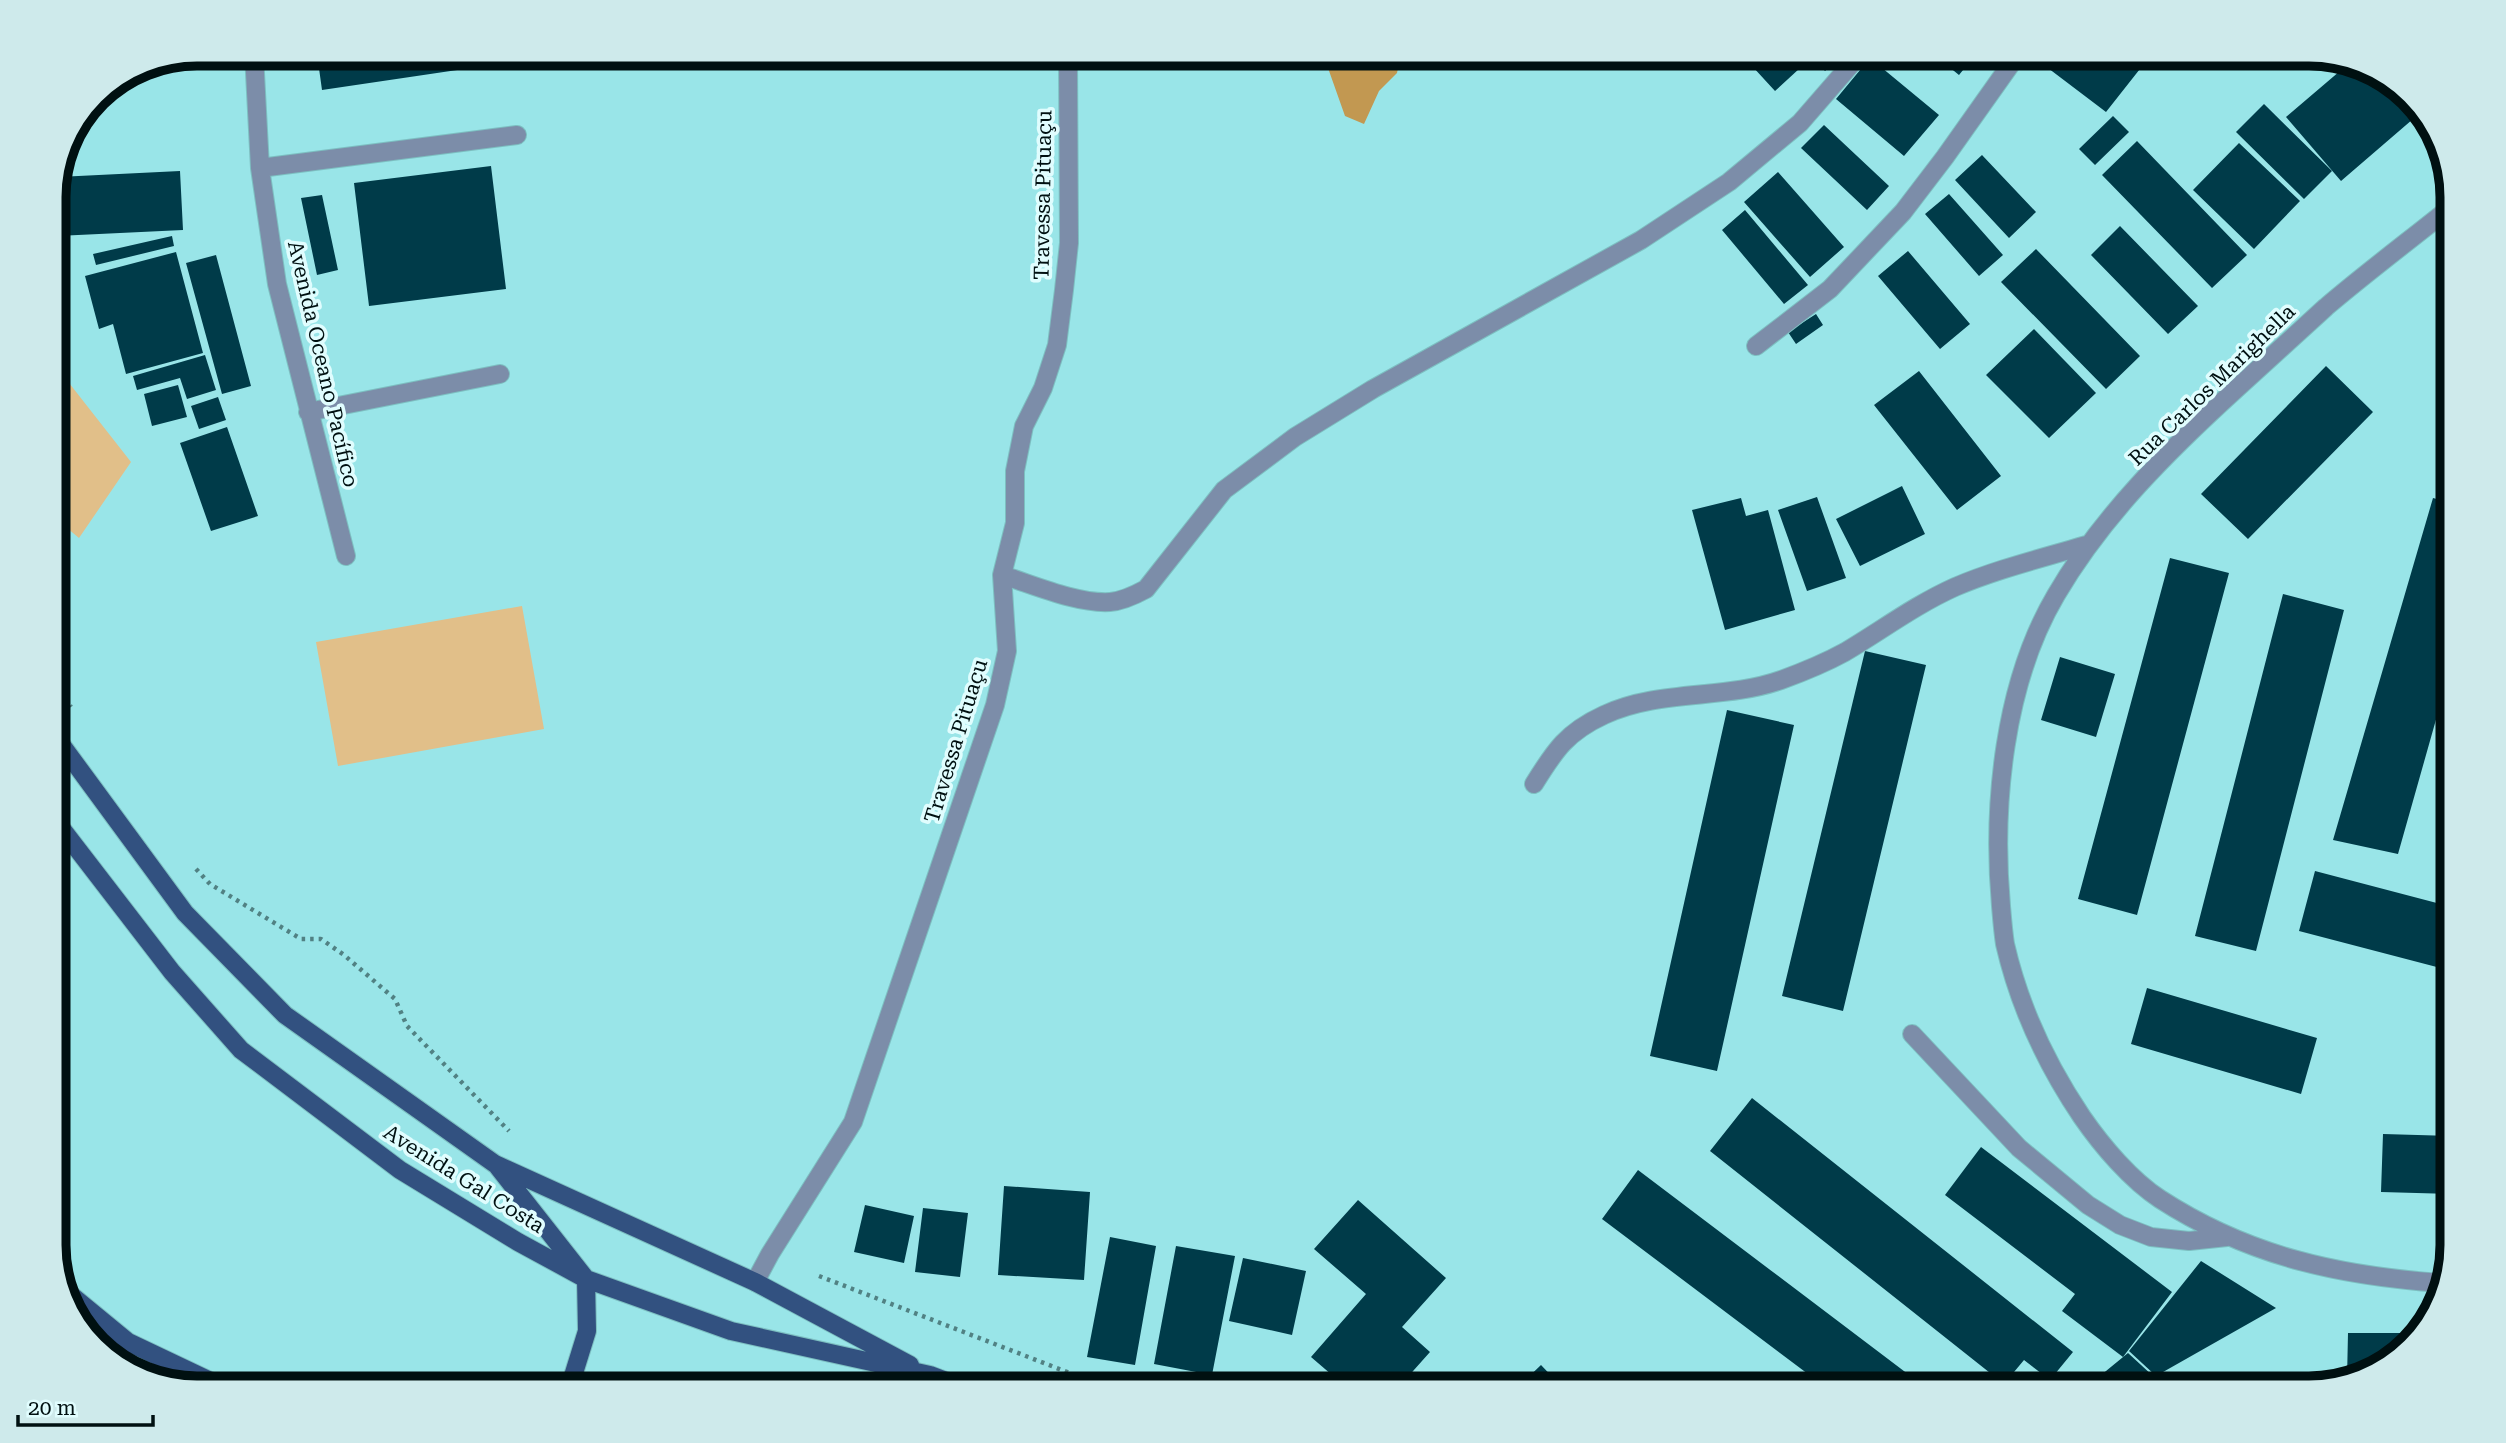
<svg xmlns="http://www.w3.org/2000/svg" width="2506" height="1443" font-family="'Roboto Serif',serif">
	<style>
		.green { fill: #e1bf89 }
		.forest { fill: #c29851 }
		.building { fill: #003b49 }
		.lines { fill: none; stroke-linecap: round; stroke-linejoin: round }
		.minor-casing { stroke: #7dbfc1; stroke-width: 20 }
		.major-casing { stroke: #7dbfc1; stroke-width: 20 }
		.path { stroke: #518183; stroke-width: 4.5; stroke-dasharray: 3.5 5; stroke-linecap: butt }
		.minor { stroke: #7c8da9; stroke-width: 18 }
		.major { stroke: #325180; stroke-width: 18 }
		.labels { text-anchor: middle; stroke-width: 7; stroke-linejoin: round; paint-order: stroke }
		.street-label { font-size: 21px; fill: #001011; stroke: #e0fdfe }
		.rim { fill: none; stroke: #001011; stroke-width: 9 }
	</style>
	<rect width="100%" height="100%" fill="#99e5e8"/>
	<path class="green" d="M55 365 131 462 79 538 55 518Z
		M522 606 544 729 338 766 316 642Z"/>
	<path class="forest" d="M1332 54H1401L1397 73 1379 91 1364 124 1345 116 1328 68Z"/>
	<path class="building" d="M317 54H461L464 69 322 90Z
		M1741 54H1843L1825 71 1812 57 1775 91Z
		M1933 54H1976L1959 75Z
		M2046 54H2140L2147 60 2106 112 2040 62Z
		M1870 58 1939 115 1904 156 1836 99Z
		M2347 65 2380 73 2420 113 2341 181 2286 117Z
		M2264 104 2332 171 2304 199 2236 132Z
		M2113 116 2129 132 2095 165 2079 149Z
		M1824 125 1889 186 1867 210 1801 148Z
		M2137 141 2247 255 2212 288 2102 175Z
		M2239 143 2300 201 2254 249 2193 190Z
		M1982 155 2036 212 2009 238 1955 180Z
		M491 166 506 289 369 306 354 183Z
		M180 171 183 230 57 236 55 189 58 177Z
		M1778 172 1844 247 1810 277 1744 202Z
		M1949 194 2003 255 1979 276 1925 214Z
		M322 195 338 270 317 275 301 198Z
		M1745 210 1808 285 1784 304 1722 230Z
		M2120 226 2198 306 2168 334 2091 255Z
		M172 236 174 246 96 265 93 254Z
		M2036 249 2140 356 2106 389 2001 282Z
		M1908 251 1970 324 1940 349 1878 276Z
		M176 252 203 353 126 374 113 324 99 329 85 276Z
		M216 255 251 386 222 394 186 263Z
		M1816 314 1823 325 1796 344 1788 332Z
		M2034 329 2096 393 2049 438 1986 375Z
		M205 355 216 390 187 399 180 378 137 390 133 376Z
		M2326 366 2373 412 2248 539 2201 494Z
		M1919 371 2001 476 1957 510 1874 405Z
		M178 385 187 417 152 426 144 394Z
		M218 397 226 420 199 429 191 406Z
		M227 427 258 516 211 531 180 443Z
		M1902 486 1925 534 1860 566 1836 519Z
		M1817 497 1846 578 1807 591 1778 510Z
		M1741 498 1746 516 1768 510 1795 610 1725 630 1692 510Z
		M2433 498 2452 503V663L2398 854 2333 840Z
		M2170 558 2229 573 2137 915 2078 899Z
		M2283 594 2344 610 2256 951 2195 936Z
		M1865 651 1926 665 1843 1011 1782 996Z
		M2060 657 2115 674 2096 737 2041 720Z
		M1727 710 1794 725 1717 1071 1650 1056Z
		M2315 871 2452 907V971L2299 931Z
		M2147 988 2317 1038 2301 1094 2131 1044Z
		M1752 1098 2073 1352 2050 1380 2024 1360 2004 1384 1710 1151Z
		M2383 1134 2452 1136V1194L2381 1192Z
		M1981 1147 2172 1292 2123 1357 2062 1311 2075 1294 1945 1195Z
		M1638 1170 1925 1387 1924 1389H1828L1602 1219Z
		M1004 1186 1090 1192 1084 1280 998 1275Z
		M1358 1200 1446 1278 1402 1327 1430 1352 1397 1389H1344L1346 1387 1311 1357 1366 1294 1314 1249Z
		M865 1205 914 1216 904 1263 854 1252Z
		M923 1208 968 1213 960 1277 915 1272Z
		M1110 1237 1156 1246 1135 1365 1087 1357Z
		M1176 1246 1235 1256 1212 1375 1154 1364Z
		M1243 1258 1306 1271 1292 1335 1229 1321Z
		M2201 1261 2276 1308 2156 1376 2129 1351Z
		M2348 1333H2416L2380 1369 2347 1379Z
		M2128 1353 2153 1376 2132 1389H2084Z
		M1541 1365 1564 1389H1516Z"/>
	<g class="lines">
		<g class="minor-casing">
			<path id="minor" d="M254 54 260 168 277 284 346 556
				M260 168 517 135
				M1756 346 1830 289 1903 212 1945 157 2018 54
				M308 412 500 374
				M1002 575C1034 585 1077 604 1110 602 1123 601 1135 595 1146 589L1224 490 1295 437 1373 389 1641 240 1729 182 1800 123 1860 54
				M1534 784C1555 750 1567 732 1604 715 1659 689 1725 700 1781 680 1803 672 1825 663 1845 652 1882 630 1915 605 1955 587 1997 569 2043 558 2086 545
				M1912 1034 2019 1148 2088 1205 2120 1225 2151 1237 2189 1241 2227 1237
				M755 1282 770 1254 853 1122 995 705 1007 651 1002 575 1015 523V471L1024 426 1043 388 1057 345 1064 290 1069 243 1068 54
				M2442 1283C2339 1276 2248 1256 2160 1199 2131 1180 2102 1146 2082 1117 2047 1065 2019 1005 2005 944 2003 931 2002 918 2001 906 1992 805 2004 683 2056 595 2102 516 2169 450 2236 389 2266 362 2296 334 2326 307 2367 272 2410 240 2451 207"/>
		</g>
		<g class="major-casing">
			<path id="major" d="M55 736 185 913 285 1015 495 1164 755 1282 910 1365
				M55 820 172 972 241 1050 400 1170 518 1242 586 1279 731 1331 930 1375 967 1389
				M498 1167 586 1279 587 1331 569 1389
				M66 1291 128 1342 227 1389"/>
		</g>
		<path class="path" d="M55 685 71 707
			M196 869 210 884 301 939H321L344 955 395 999 407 1026 509 1131
			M819 1276 1111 1389"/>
		<use href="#minor" class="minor"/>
		<use href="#major" class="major"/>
	</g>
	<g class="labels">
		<g class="street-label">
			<text transform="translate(1043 195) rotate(-89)" y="7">Travessa Pituaçu</text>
			<text transform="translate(323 364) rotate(77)" y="7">Avenida Oceano Pacífico</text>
			<text transform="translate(2212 385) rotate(-44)" y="7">Rua Carlos Marighella</text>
			<text transform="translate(956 741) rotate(-73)" y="7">Travessa Pituaçu</text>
			<text transform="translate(464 1179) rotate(32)" y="7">Avenida Gal Costa</text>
		</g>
	</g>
	<path d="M0 0H2506V1443H0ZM197 66H2309A131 131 0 0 1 2440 197V1245A131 131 0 0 1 2309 1376H197A131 131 0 0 1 66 1245V197A131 131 0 0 1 197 66Z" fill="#ceeaeb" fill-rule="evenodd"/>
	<path class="rim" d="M197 66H2309A131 131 0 0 1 2440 197V1245A131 131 0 0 1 2309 1376H197A131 131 0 0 1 66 1245V197A131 131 0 0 1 197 66Z"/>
	<path d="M18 1415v10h135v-10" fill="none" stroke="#001011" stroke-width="3.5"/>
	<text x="28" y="1415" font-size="21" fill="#001011" stroke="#e0fdfe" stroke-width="5" paint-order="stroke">20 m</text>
</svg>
